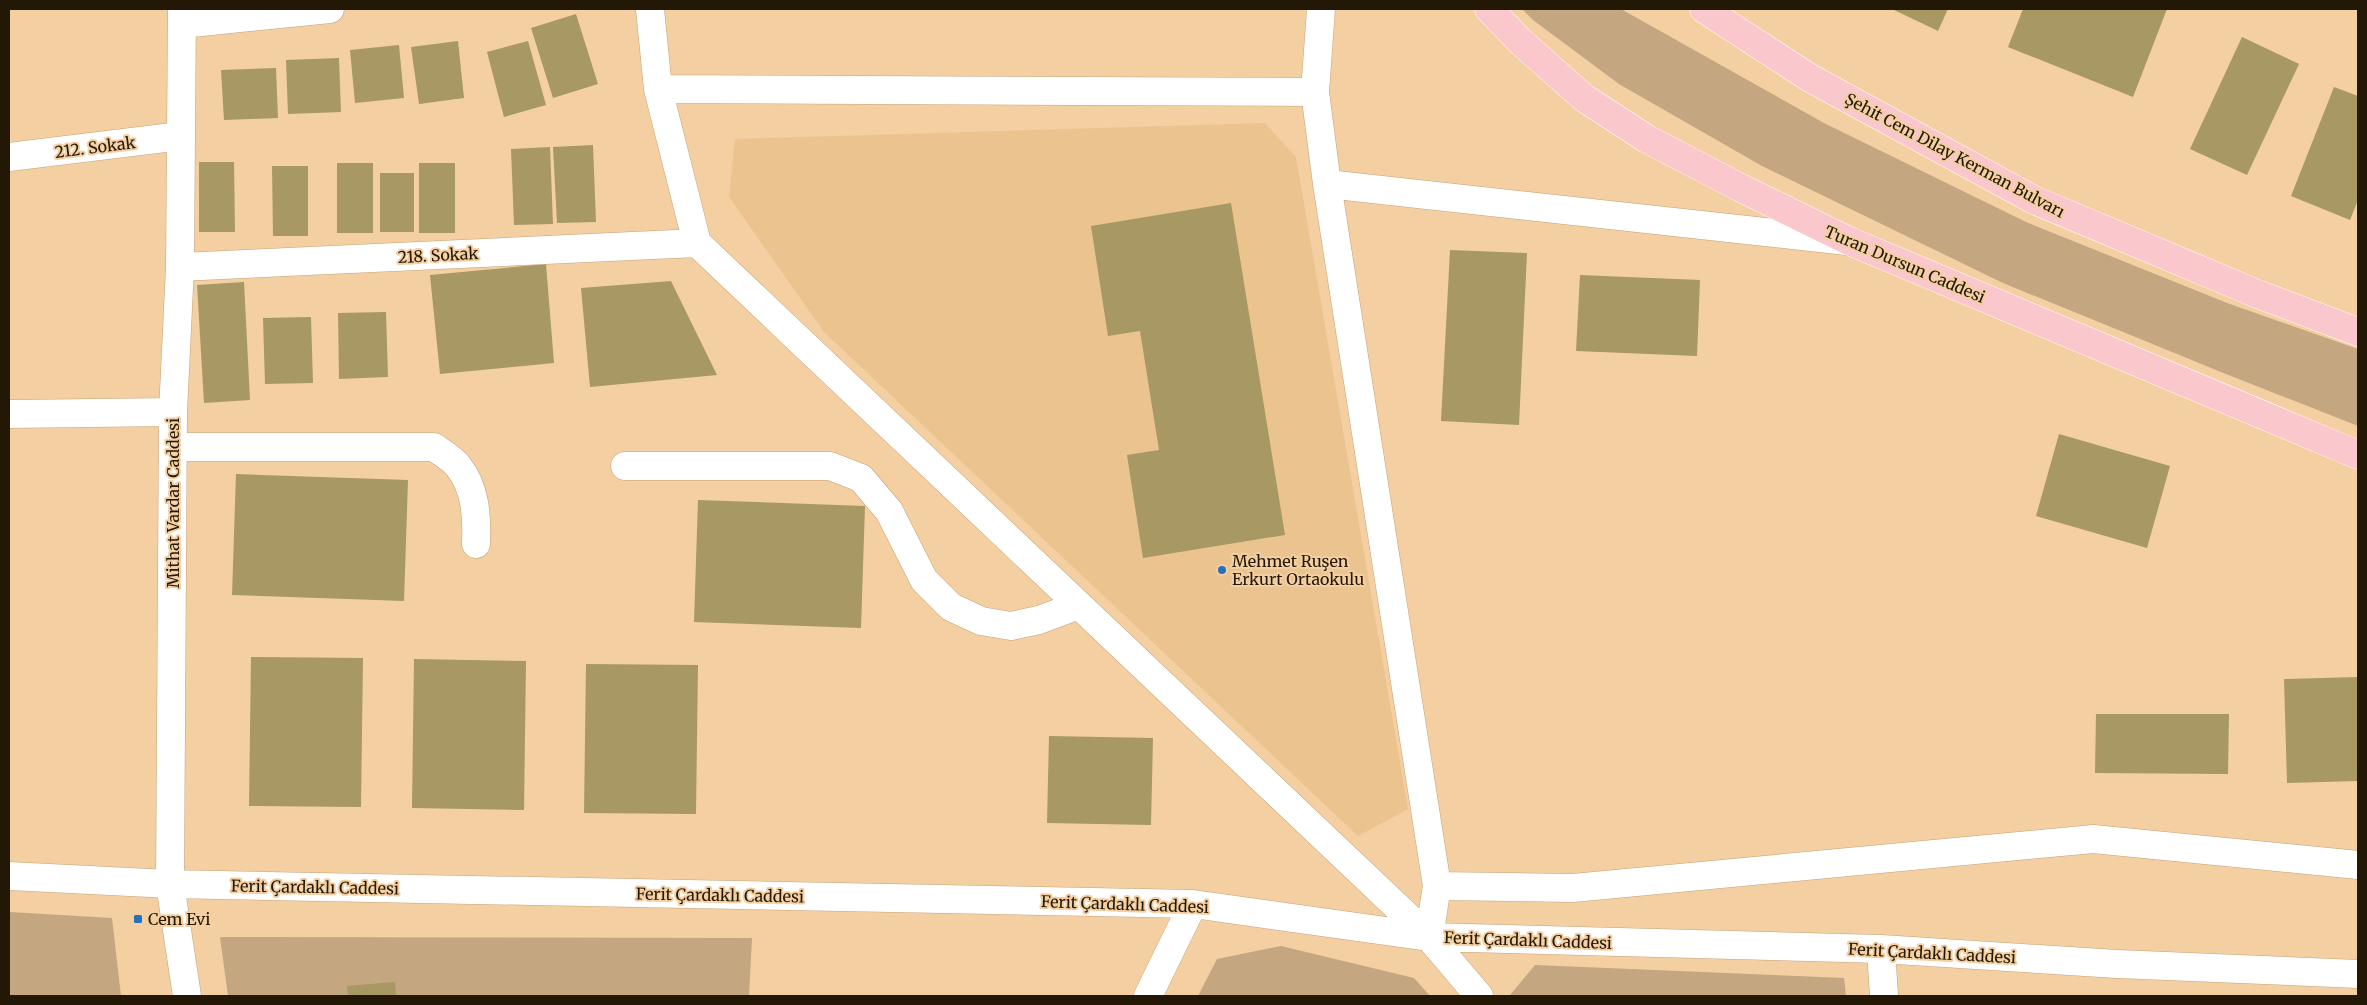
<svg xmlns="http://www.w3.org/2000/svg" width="2367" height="1005" font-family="Merriweather,serif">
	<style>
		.built { fill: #ebc38f }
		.grass { fill: #c4a681 }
		.building { fill: #a79864 }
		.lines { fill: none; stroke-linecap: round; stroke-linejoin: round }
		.minor-casing { stroke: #c5a276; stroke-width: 29 }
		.major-casing { stroke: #fff; stroke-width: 29 }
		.minor { stroke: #fff; stroke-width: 28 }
		.major { stroke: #fac7cc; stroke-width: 28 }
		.poi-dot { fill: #2570c0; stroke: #f3cfa2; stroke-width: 2 }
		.labels { text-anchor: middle; stroke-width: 4; stroke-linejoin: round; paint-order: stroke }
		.street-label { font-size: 16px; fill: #231705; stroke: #f3cfa2 }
		.poi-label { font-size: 16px; fill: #231705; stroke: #f3cfa2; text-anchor: start }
	</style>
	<rect width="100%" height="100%" fill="#f3cfa2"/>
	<path class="built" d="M1265 123 1296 157 1408 809 1358 836 824 332 729 197 735 139Z"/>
	<path class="grass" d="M1522 9H1621L1824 123 2026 222 2227 303 2358 349V426L2221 372 2003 283 1762 166 1619 84 1533 20Z
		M9 912 112 918 121 996H9Z
		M220 937 752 938 749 996H228Z
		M1281 946 1414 978 1430 996H1198L1217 959Z
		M1535 965 1844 978 1846 996H1511L1510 995Z"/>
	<path class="building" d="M1892 9H1948L1938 31Z
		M2023 9H2167L2133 97 2008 47Z
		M576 14 598 84 553 98 531 28Z
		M2242 37 2299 64 2247 175 2190 149Z
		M458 41 464 98 419 104 411 47Z
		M528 41 546 105 504 117 487 52Z
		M399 45 404 98 355 103 350 50Z
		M339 58 341 112 288 114 286 60Z
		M276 68 278 118 224 120 221 70Z
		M2334 87 2358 96V200L2350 220 2291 196Z
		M593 145 596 222 557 223 553 147Z
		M550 147 553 224 514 225 511 149Z
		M199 162H234L235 232H199Z
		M337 163H373V233H337Z
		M419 163H455V233H419Z
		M272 166H308V236H273Z
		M380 173H414V232H380Z
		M1231 203 1285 535 1143 558 1127 455 1159 450 1140 331 1108 336 1091 226Z
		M1450 250 1527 253 1519 425 1441 421Z
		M546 264 554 363 440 374 430 275Z
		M1580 275 1700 280 1697 356 1576 351Z
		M671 281 717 375 590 387 581 288Z
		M244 282 250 400 204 403 197 285Z
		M386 312 388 377 339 379 338 313Z
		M311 317 313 383 265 384 263 318Z
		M2059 434 2170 466 2147 548 2036 516Z
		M236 474 408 480 404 601 232 595Z
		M698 500 865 506 861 628 694 622Z
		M251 657 363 658 361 807 249 806Z
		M414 659 526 661 524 810 412 808Z
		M586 664 698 665 696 814 584 813Z
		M2358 677V781L2287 783 2284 679Z
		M2096 714H2229L2228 774 2095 773Z
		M1049 736 1153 738 1151 825 1047 823Z
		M395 982 396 996H348L347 986Z"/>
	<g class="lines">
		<g class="minor-casing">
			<path id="minor" d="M182 9 180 267 173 412 170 884 187 996
				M650 9 658 89 697 243 1429 937 1479 996
				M182 24 330 9
				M658 89 1315 92 1321 9
				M1315 92 1327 184 1437 886 1429 937
				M9 157 181 136
				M1327 184 1847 241
				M180 267 697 243
				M9 414 173 412
				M173 447H434C442 453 452 458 458 466 476 488 477 517 476 544
				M625 466H830L861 478 889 511 924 580 951 607 981 621 1011 626 1039 620 1079 605
				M9 876 170 884 1193 904 1429 937 1881 949 2117 964 2358 974
				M1437 886 1573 888 2093 839 2358 865
				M1881 949 1884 996
				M1148 996 1193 904"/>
		</g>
		<g class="major-casing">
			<path id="major" d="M1489 9 1521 42 1584 98 1647 139 1741 188 1849 241 2358 455
				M1704 9 1810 78 2034 200 2260 295 2358 332"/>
		</g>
		<use href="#minor" class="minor"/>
		<use href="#major" class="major"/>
	</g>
	<g class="poi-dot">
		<circle cx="1222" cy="570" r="5"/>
		<rect x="133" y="914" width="10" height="10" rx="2.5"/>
	</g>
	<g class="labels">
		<g class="street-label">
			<text transform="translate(95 147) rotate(-7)" y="6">212. Sokak</text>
			<text transform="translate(1955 155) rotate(28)" y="6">Şehit Cem Dilay Kerman Bulvarı</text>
			<text transform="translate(438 255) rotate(-3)" y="6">218. Sokak</text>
			<text transform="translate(1905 264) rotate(23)" y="6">Turan Dursun Caddesi</text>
			<text transform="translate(173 503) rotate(-90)" y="6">Mithat Vardar Caddesi</text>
			<text transform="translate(315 887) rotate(1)" y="6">Ferit Çardaklı Caddesi</text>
			<text transform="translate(720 895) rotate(1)" y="6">Ferit Çardaklı Caddesi</text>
			<text transform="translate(1125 904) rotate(2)" y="6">Ferit Çardaklı Caddesi</text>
			<text transform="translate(1528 940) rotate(2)" y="6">Ferit Çardaklı Caddesi</text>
			<text transform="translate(1932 953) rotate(3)" y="6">Ferit Çardaklı Caddesi</text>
		</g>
		<g class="poi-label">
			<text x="1232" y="567">Mehmet Ruşen<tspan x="1232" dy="18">Erkurt Ortaokulu</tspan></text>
			<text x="148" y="925">Cem Evi</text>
		</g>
	</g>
	<rect width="2367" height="1005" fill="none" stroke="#231705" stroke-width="20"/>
</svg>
